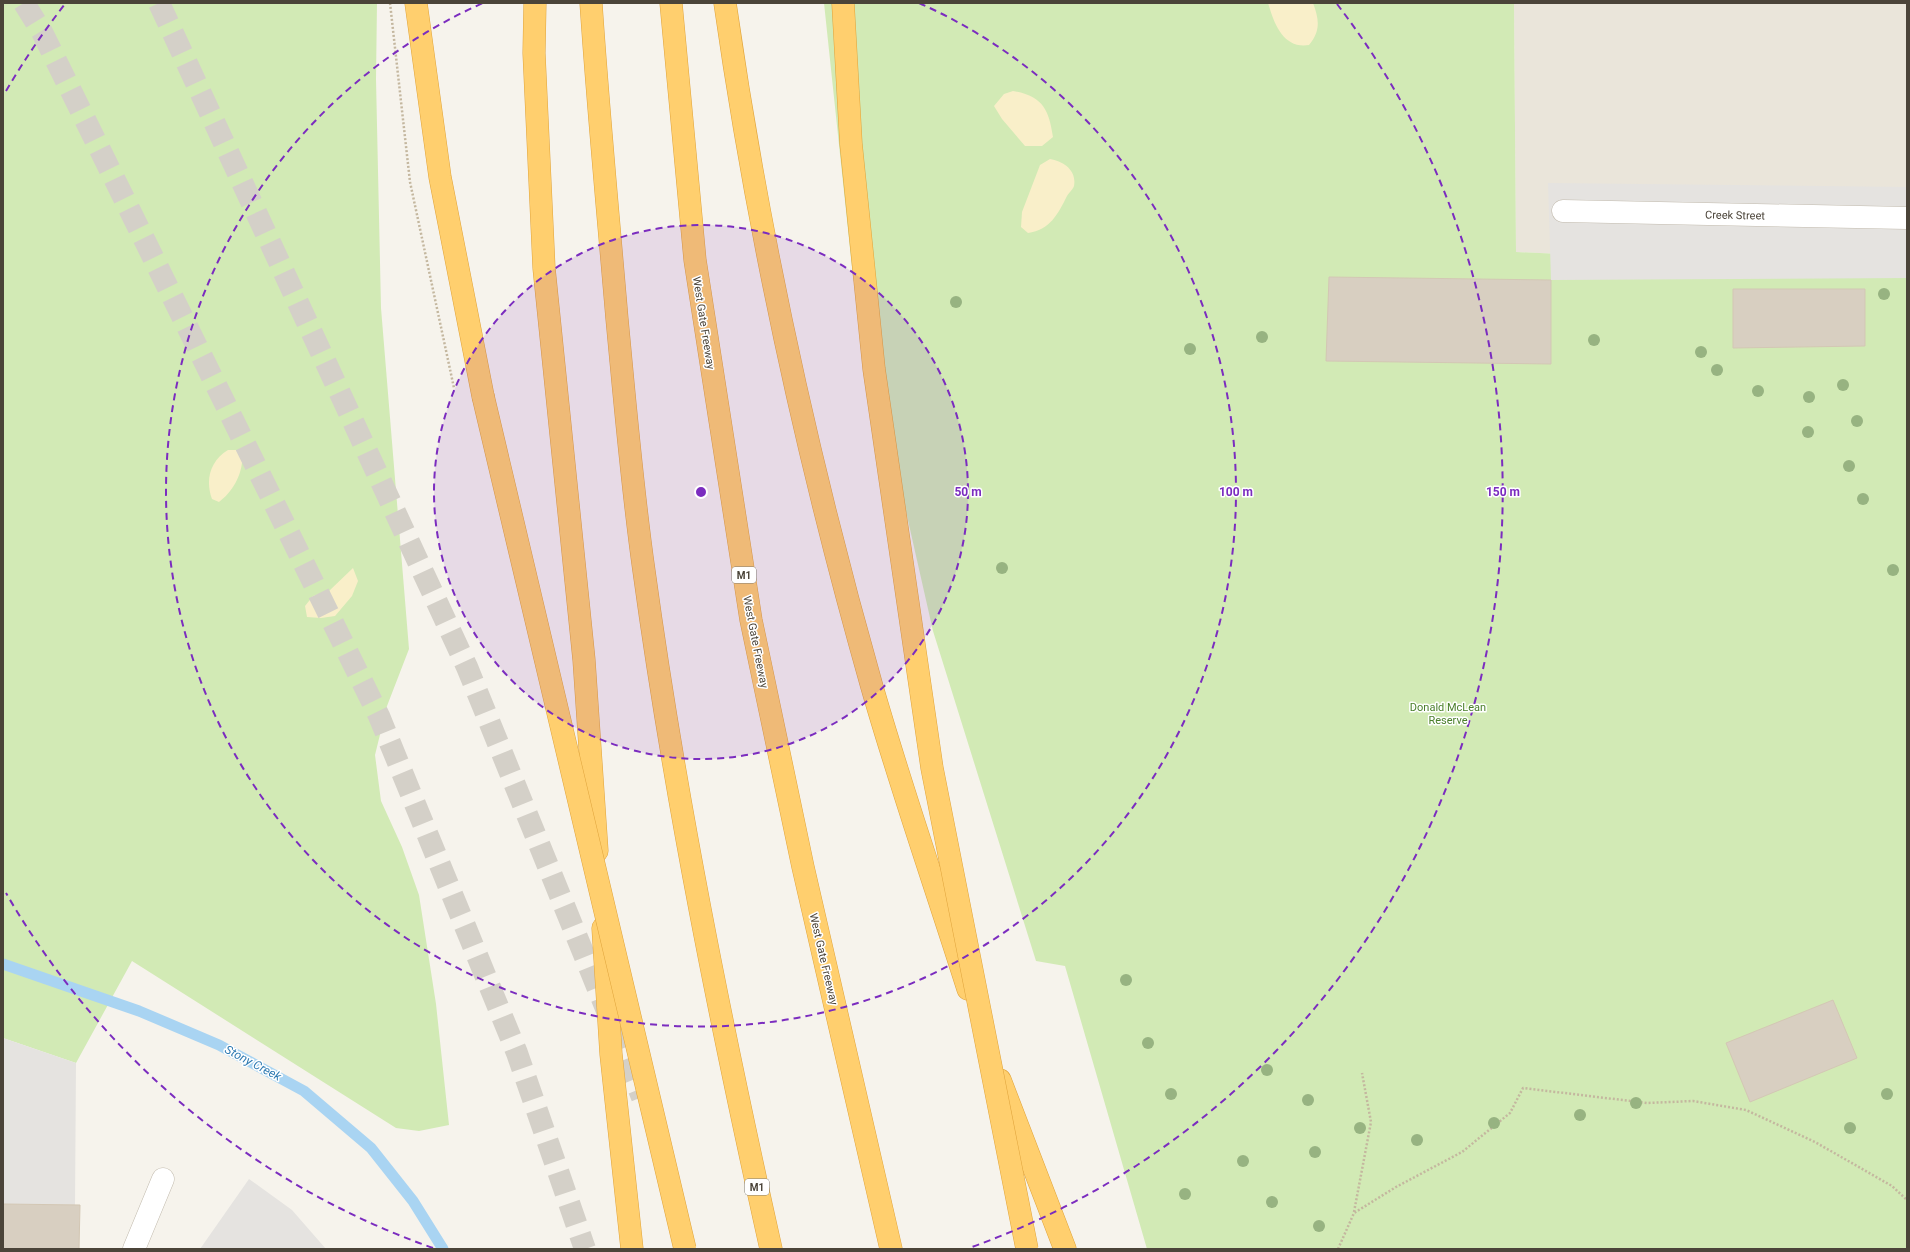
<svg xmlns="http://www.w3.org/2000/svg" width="1910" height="1252" font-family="Roboto,sans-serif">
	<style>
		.residential { fill: #eae5da }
		.green { fill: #d2eab5 }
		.sand { fill: #f9efc9 }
		.parking { fill: #e5e3e0 }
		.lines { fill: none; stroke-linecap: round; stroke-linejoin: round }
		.stream { stroke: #a9d4f2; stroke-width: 11 }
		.building { fill: #d8cfc1; stroke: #d3c7b4 }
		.highway-tunnel { stroke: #d4d0c8; stroke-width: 22; stroke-dasharray: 22 11; stroke-linecap: butt }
		.minor-casing { stroke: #c2bbae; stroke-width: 23 }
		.highway-casing { stroke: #e0a43c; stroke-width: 23 }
		.path { stroke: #c4b79f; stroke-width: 2.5; stroke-dasharray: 2 2; stroke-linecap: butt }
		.minor { stroke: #fff; stroke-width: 22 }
		.highway { stroke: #ffcf6e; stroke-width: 22 }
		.highway-bridge-casing { stroke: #e0a43c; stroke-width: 23; stroke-linecap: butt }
		.path-bridge { stroke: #c4b79f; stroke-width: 2.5; stroke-dasharray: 2 2; stroke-linecap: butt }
		.highway-bridge { stroke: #ffcf6e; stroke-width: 22 }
		.tree { fill: #97b381 }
		.ring { fill: none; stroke: #7b2cbf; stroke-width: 2; stroke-dasharray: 7 5 }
		.labels { text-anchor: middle; stroke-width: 3; stroke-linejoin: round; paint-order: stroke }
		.shield { fill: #fff; stroke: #817c74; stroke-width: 1 }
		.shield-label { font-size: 10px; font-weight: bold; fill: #4b4439 }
		.street-label { font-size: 11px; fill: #4b4439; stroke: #fff }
		.park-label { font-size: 11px; fill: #4a7f2a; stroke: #fff }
		.water-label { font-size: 12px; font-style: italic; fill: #2e7ab2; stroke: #fff }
		.centre { fill: #7b2cbf; stroke: #fff; stroke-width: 2 }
		.ring-label { font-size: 12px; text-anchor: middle; font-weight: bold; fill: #7b2cbf; stroke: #fff; stroke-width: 3; stroke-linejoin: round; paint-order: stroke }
	</style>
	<rect width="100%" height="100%" fill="#f6f3ec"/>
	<path class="residential" d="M1514 3H1907V270L1516 252Z"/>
	<path class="green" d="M3 3H377L376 79 381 308 409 649 387 706 375 755 381 801 402 847 419 895 436 1004 449 1125 419 1131 396 1128 132 961 76 1063 3 1038Z
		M824 3H1514L1516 252 1907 270V1249H1147L1065 966 1036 961 933 631 853 277Z"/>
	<path class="sand" d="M1268 3H1313C1319 19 1321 31 1309 45 1283 49 1274 23 1268 3Z
		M1013 91C1043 96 1049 110 1053 137L1042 146H1025L1002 119 994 106 1004 94Z
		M1050 159C1063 161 1077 170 1074 186 1073 189 1069 193 1067 196 1058 214 1050 230 1028 233L1021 227 1022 212 1040 165Z
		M228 450H236L242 454C244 472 233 492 219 502L212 499C205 480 210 461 228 450Z
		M353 568 358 581 352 596 335 616 321 618 307 617 305 606 313 596 329 591Z"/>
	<path class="parking" d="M1548 183 1907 187V278L1551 280Z
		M3 1038 76 1063 75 1205 3 1204Z
		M249 1179 292 1210 326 1249H200Z"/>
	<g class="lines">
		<path class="stream" d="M3 964 139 1011 219 1045 304 1091 371 1148 413 1201 443 1249"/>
	</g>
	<path class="building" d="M1329 277 1551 280V364L1326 361Z
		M1733 289H1865V346L1733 348Z
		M1833 1000 1857 1058 1750 1102 1726 1043Z
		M3 1204 80 1205 79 1249H3Z"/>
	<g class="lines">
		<path class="highway-tunnel" d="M24 3 42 32 379 716 517 1053 585 1249
			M159 3 467 667 642 1097"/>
		<g class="minor-casing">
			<path id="minor" d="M1563 211 1907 218
				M134 1249 163 1179"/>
		</g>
		<g class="highway-casing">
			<path id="highway" d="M416 3 440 177 483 396
				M535 3 534 53 544 268 584 660 597 851
				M591 3C598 108 608 213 617 319 625 403 632 487 644 571 675 798 721 1025 771 1249
				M671 3 695 260 751 620 803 867 891 1249
				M725 3C758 234 808 462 872 687 901 788 936 888 968 989
				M603 928 611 1054 632 1249
				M1000 1080 1065 1249"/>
		</g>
		<path class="path" d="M1354 1212 1371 1122 1362 1073
			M1338 1249 1354 1213 1396 1187 1462 1152 1510 1113 1523 1088 1647 1103 1693 1101 1746 1110 1815 1142 1892 1186 1907 1200"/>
		<use href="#minor" class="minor"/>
		<use href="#highway" class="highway"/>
		<g class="highway-bridge-casing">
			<path id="highway-bridge" d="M843 3 851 144 874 369 932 768 1027 1249
				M483 396 685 1249"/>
		</g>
		<path class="path-bridge" d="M390 3 410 182 454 388"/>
		<use href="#highway-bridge" class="highway-bridge"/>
	</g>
	<g class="tree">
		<circle cx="1884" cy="294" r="6"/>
		<circle cx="956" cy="302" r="6"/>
		<circle cx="1262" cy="337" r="6"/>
		<circle cx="1594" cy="340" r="6"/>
		<circle cx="1190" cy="349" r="6"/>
		<circle cx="1701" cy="352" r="6"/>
		<circle cx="1717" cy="370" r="6"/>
		<circle cx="1843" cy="385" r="6"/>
		<circle cx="1758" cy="391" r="6"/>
		<circle cx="1809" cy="397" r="6"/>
		<circle cx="1857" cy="421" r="6"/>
		<circle cx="1808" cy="432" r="6"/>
		<circle cx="1849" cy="466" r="6"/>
		<circle cx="1863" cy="499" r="6"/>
		<circle cx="1002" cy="568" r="6"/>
		<circle cx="1893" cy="570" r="6"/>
		<circle cx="1126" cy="980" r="6"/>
		<circle cx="1148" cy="1043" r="6"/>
		<circle cx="1267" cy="1070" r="6"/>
		<circle cx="1171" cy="1094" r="6"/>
		<circle cx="1887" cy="1094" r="6"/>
		<circle cx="1308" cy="1100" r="6"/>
		<circle cx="1636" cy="1103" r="6"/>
		<circle cx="1580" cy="1115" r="6"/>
		<circle cx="1494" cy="1123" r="6"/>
		<circle cx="1360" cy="1128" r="6"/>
		<circle cx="1850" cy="1128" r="6"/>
		<circle cx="1417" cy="1140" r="6"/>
		<circle cx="1315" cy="1152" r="6"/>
		<circle cx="1243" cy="1161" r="6"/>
		<circle cx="1185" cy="1194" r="6"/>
		<circle cx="1272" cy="1202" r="6"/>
		<circle cx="1319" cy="1226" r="6"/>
	</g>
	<circle cx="701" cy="492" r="267" fill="#7b2cbf" fill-opacity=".12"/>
	<g class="ring">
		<circle cx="701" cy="492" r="267"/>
		<path d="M919 3A535 535 0 1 1 483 3"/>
		<path d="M433 1248A802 802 0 0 1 6 893M6 91A802 802 0 0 1 65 4M1337 4A802 802 0 0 1 969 1248"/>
	</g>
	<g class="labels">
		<g class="shield">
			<rect x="732" y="567" width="24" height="16" rx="3"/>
			<rect x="745" y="1179" width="24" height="16" rx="3"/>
		</g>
		<g class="shield-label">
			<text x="744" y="579">M1</text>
			<text x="757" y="1191">M1</text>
		</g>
		<g class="street-label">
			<text transform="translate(1735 215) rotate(1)" y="4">Creek Street</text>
			<text transform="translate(704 323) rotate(81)" y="4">West Gate Freeway</text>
			<text transform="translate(756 642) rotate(79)" y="4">West Gate Freeway</text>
			<text transform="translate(824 959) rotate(77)" y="4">West Gate Freeway</text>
		</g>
		<g class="park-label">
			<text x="1448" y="711">Donald McLean<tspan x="1448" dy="13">Reserve</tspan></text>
		</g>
		<g class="water-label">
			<text transform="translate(253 1063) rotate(28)" y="4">Stony Creek</text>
		</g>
	</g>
	<circle cx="701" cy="492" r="6" class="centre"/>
	<g class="ring-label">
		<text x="968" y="496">50 m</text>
		<text x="1236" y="496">100 m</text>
		<text x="1503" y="496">150 m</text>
	</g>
	<rect width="1910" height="1252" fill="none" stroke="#4b4439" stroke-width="8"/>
</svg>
